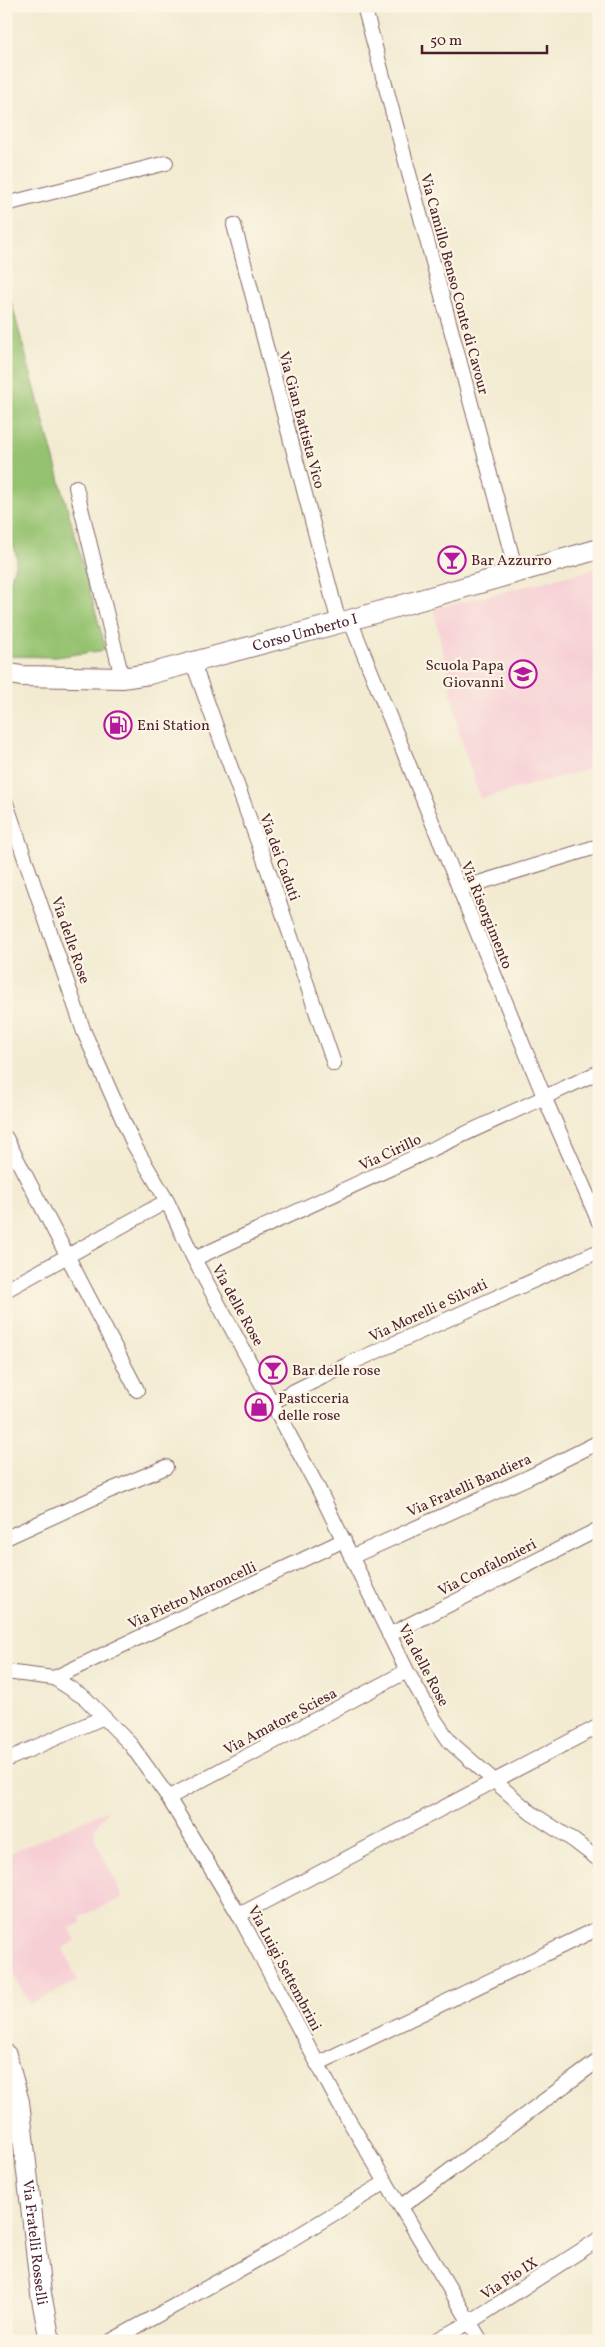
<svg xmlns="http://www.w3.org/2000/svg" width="605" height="2347" font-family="Vollkorn,serif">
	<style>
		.built { fill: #f6cfd5 }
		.green { fill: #95c270; stroke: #70704e }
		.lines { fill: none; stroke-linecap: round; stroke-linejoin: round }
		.street-casing { stroke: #856665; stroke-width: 16 }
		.secondary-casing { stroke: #856665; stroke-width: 22 }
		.street { stroke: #fff; stroke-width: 14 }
		.secondary { stroke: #fff; stroke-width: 20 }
		.labels { text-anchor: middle; stroke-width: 4.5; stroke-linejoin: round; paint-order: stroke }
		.street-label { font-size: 15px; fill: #4a1f2b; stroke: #fcf5e5 }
		.poi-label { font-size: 15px; fill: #4a1f2b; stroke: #fcf5e5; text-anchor: start }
	</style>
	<rect width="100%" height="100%" fill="#fcf5e5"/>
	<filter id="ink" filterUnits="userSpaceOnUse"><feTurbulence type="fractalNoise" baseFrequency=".02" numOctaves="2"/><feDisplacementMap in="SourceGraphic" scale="10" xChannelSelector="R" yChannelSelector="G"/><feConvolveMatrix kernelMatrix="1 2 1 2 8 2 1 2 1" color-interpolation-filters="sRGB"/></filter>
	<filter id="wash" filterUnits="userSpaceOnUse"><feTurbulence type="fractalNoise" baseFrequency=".0096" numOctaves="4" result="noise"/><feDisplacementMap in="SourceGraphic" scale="20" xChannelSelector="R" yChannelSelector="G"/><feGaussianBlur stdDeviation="1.12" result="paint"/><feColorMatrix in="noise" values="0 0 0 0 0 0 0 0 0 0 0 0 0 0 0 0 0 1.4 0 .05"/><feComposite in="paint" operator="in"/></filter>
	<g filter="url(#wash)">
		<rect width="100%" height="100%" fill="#f2ebd1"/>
		<path class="built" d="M599 568V766L480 799 461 739 434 609Z
			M109 1809 95 1828V1839L123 1898 80 1917 82 1923 70 1928 76 1941 63 1948 78 1981 29 2005 6 1957V1855Z"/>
		<path class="green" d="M6 283 106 650 56 657 6 656V595L17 558 6 518Z"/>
	</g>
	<g filter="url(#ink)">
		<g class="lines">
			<g class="street-casing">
				<path id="street" d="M364 6 516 571
					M6 204 166 163
					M234 225 339 623
					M76 487 122 678
					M350 620 545 1099 599 1222
					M193 663 273 884 334 1064
					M6 803 84 1032 134 1145 167 1201 194 1259 317 1486 407 1671 435 1720 450 1742 531 1813 573 1840 599 1860
					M459 889 599 846
					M6 1138 137 1390
					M194 1259 599 1072
					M6 1290 167 1201
					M272 1402 351 1363 599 1251
					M6 1538 111 1490 166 1467
					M351 1557 529 1477 599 1442
					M389 1635 599 1529
					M6 1672 54 1678 85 1698 131 1745 166 1794 239 1915 339 2104 481 2341
					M54 1678 344 1540
					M6 1760 104 1717
					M168 1798 407 1671
					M239 1915 599 1726
					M317 2064 599 1928
					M402 2206 599 2060
					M111 2341 271 2252 386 2182
					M435 2341 470 2322 599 2239"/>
			</g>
			<g class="secondary-casing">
				<g id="secondary">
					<path id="s1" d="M6 673 21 676 122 678 149 674 350 620 599 549"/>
					<path id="s2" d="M6 2055 19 2102 41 2294 50 2341"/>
				</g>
			</g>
			<use href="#street" class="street"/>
			<use href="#secondary" class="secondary"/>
		</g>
	</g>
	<defs>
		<g id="bar-ring" transform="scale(1.4375)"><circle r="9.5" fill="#fcf5e5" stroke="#b5179e" stroke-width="1.5"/><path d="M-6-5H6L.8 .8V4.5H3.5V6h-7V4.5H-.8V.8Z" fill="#b5179e"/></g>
		<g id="school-ring" transform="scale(1.4375)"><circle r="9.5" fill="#fcf5e5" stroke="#b5179e" stroke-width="1.5"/><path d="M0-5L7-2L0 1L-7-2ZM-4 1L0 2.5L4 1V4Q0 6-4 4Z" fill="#b5179e"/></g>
		<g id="fuel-ring" transform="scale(1.4375)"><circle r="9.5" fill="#fcf5e5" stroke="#b5179e" stroke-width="1.5"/><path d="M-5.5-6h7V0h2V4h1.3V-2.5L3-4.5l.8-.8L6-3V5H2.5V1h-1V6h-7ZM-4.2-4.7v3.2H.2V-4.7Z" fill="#b5179e"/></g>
		<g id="shop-ring" transform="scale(1.4375)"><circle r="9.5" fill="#fcf5e5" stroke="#b5179e" stroke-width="1.5"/><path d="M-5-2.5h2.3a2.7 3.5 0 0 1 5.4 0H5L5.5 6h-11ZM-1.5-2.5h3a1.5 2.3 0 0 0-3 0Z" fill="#b5179e"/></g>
	</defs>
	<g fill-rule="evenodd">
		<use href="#bar-ring" x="452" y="560"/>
		<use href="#school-ring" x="523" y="674"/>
		<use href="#fuel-ring" x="118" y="725"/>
		<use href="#bar-ring" x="273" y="1370"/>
		<use href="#shop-ring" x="259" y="1407"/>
	</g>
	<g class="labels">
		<g class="street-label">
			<text transform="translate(455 284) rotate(75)" y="5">Via Camillo Benso Conte di Cavour</text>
			<text transform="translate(302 420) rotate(75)" y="5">Via Gian Battista Vico</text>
			<text dy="5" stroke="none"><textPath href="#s1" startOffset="305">Corso Umberto I</textPath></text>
			<text transform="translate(280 857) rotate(70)" y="5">Via dei Caduti</text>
			<text transform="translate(487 915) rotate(68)" y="5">Via Risorgimento</text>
			<text transform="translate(71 940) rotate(71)" y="5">Via delle Rose</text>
			<text transform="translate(390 1152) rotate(-25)" y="5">Via Cirillo</text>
			<text transform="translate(238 1305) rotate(61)" y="5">Via delle Rose</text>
			<text transform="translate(428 1310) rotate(-25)" y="5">Via Morelli e Silvati</text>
			<text transform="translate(469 1485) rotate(-24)" y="5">Via Fratelli Bandiera</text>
			<text transform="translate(487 1567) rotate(-27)" y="5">Via Confalonieri</text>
			<text transform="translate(192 1595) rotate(-25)" y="5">Via Pietro Maroncelli</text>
			<text transform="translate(424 1665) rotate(62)" y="5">Via delle Rose</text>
			<text transform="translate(280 1721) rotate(-28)" y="5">Via Amatore Sciesa</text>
			<text transform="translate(285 1968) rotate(62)" y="5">Via Luigi Settembrini</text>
			<text dy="5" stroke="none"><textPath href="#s2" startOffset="190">Via Fratelli Rosselli</textPath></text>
			<text transform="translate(509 2278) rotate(-33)" y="5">Via Pio IX</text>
		</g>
		<g class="poi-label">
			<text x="471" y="565">Bar Azzurro</text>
			<text x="504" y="670" text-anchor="end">Scuola Papa<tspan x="504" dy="17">Giovanni</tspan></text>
			<text x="137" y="730">Eni Station</text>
			<text x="292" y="1375">Bar delle rose</text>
			<text x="278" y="1403">Pasticceria<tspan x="278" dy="17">delle rose</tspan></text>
		</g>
	</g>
	<rect width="605" height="2347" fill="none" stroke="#fcf5e5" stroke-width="25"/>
	<path d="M422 45v8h125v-8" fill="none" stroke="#4a1f2b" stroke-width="2.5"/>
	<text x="430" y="45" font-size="15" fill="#4a1f2b" stroke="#fcf5e5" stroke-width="4" paint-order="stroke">50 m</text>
</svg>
